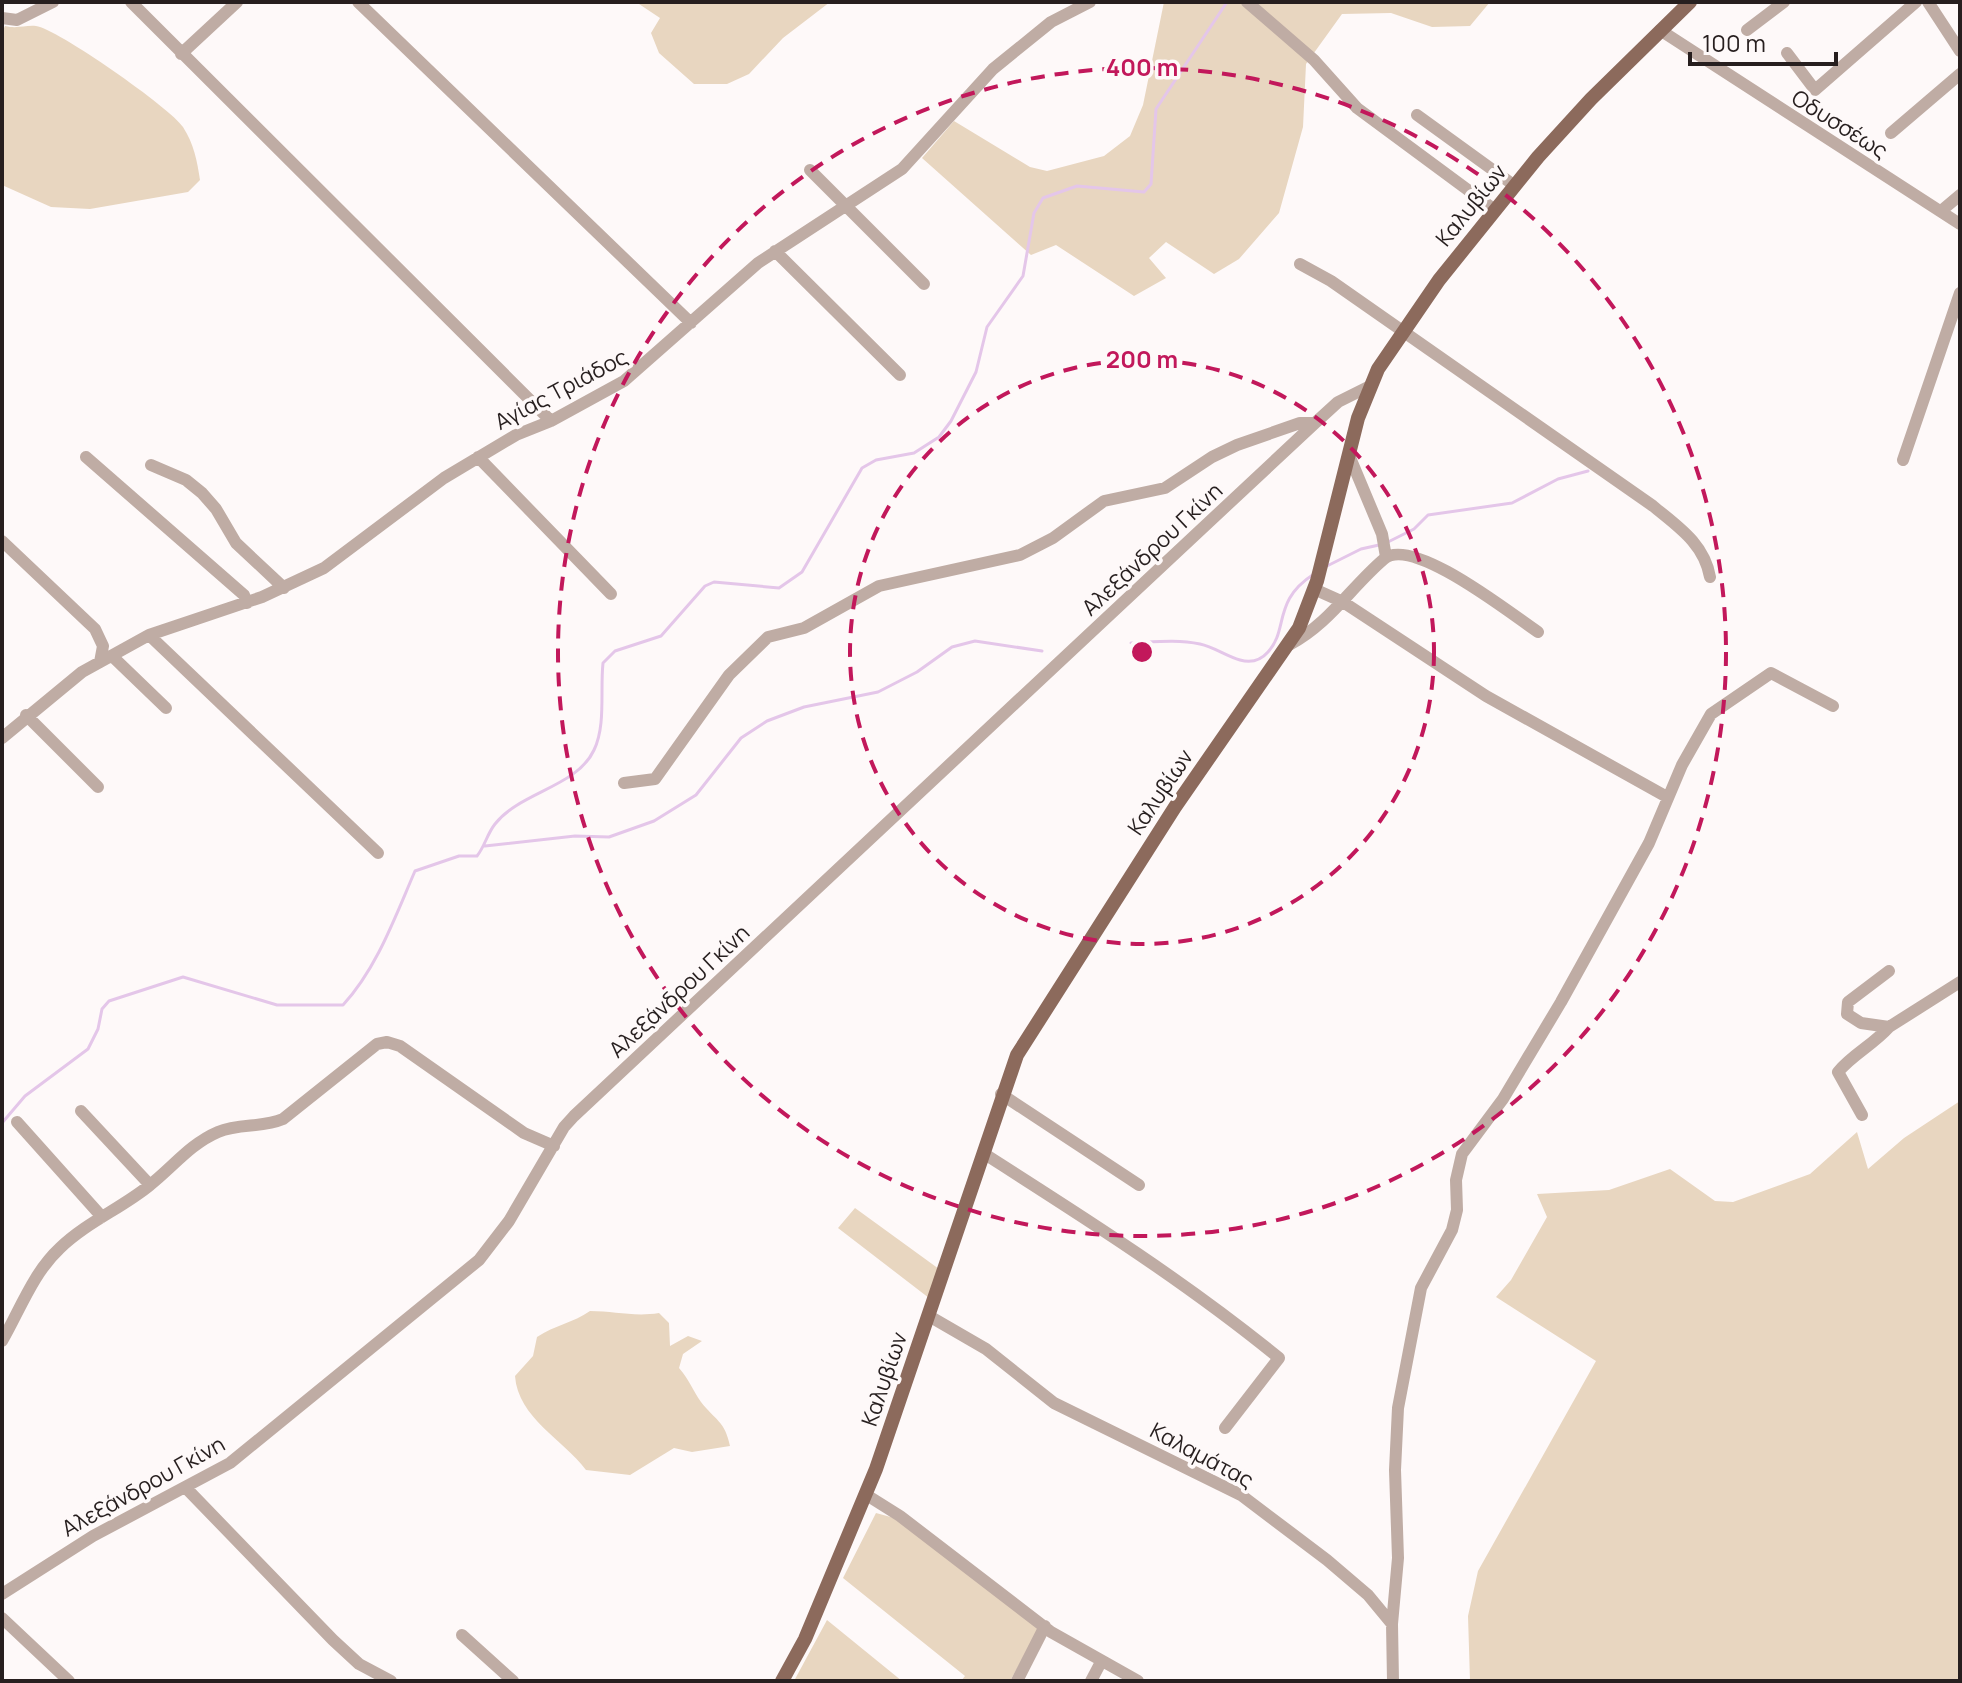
<svg xmlns="http://www.w3.org/2000/svg" width="1962" height="1683" font-family="Manrope,sans-serif">
	<style>
		.green { fill: #e8d6c0 }
		.lines { fill: none; stroke-linecap: round; stroke-linejoin: round }
		.stream { stroke: #e4c6e9; stroke-width: 3 }
		.minor { stroke: #bfaca4; stroke-width: 12 }
		.major { stroke: #8c6a5c; stroke-width: 14 }
		.ring { fill: none; stroke: #c2185b; stroke-width: 4; stroke-dasharray: 14 10 }
		.labels { text-anchor: middle; stroke-width: 7; stroke-linejoin: round; paint-order: stroke }
		.street-label { font-size: 22px; fill: #271f1f; stroke: #fef9f9 }
		.centre { fill: #c2185b; stroke: #fef9f9; stroke-width: 4 }
		.ring-label { font-size: 24px; text-anchor: middle; font-weight: bold; fill: #c2185b; stroke: #fef9f9; stroke-width: 7; stroke-linejoin: round; paint-order: stroke }
	</style>
	<rect width="100%" height="100%" fill="#fef9f9"/>
	<path class="green" d="M636 2H830L783 38 749 74 727 84H694L659 53 651 33 660 18Z
		M1164 2H1490L1470 26 1432 27 1391 13 1342 14 1306 64 1303 127 1279 213 1239 259 1214 274 1166 242 1149 258 1166 278 1134 296 1056 245 1031 255 922 158 954 121 1030 167 1047 171 1104 156 1130 136 1143 105Z
		M5 26C17 29 25 25 36 26 56 28 172 109 183 127 194 144 197 161 200 180L188 192 90 209 51 207 2 185V32Z
		M1960 1101V1681H1470L1468 1616 1478 1571 1596 1361 1496 1297 1511 1280 1547 1217 1537 1194 1609 1190 1670 1169 1715 1201 1733 1202 1810 1174 1857 1132 1868 1169 1904 1138Z
		M855 1208 939 1269 929 1298 838 1228Z
		M590 1311C614 1311 634 1317 659 1313L669 1323 670 1346 688 1336 702 1341 683 1354 679 1368C689 1379 693 1391 701 1402 715 1420 725 1421 730 1446L692 1452 674 1448 630 1475 586 1470C563 1439 518 1418 515 1376L533 1356 537 1337C555 1325 573 1323 590 1311Z
		M876 1513 898 1519 1041 1626 1010 1681H961L965 1676 843 1578Z
		M827 1620 902 1681H794Z"/>
	<g class="lines">
		<path class="stream" d="M1386 543 1414 529 1428 515 1512 503 1558 479 1588 471
			M1327 566 1361 549 1379 545
			M1131 643C1154 642 1177 639 1200 644 1214 647 1226 656 1240 660 1251 663 1261 660 1268 652 1289 629 1272 601 1314 574
			M485 846 575 836 609 837 654 821 696 795 741 738 767 721 804 707 878 692 917 672 952 647 975 641 1042 651
			M2 1123 25 1096 88 1049 98 1029 102 1009 109 1001 183 977 277 1005H343C377 968 395 917 415 871L459 856H477C485 846 487 834 495 824 520 792 577 787 594 750 606 725 600 691 603 663L615 651 661 636 705 586 714 582 779 588 802 572 862 468 876 460 914 453 939 437 951 421 976 372 987 327 1023 276 1034 213 1043 198 1077 186 1144 192 1151 184 1156 109 1227 2"/>
		<path class="minor" d="M131 2 551 421
			M358 2 691 323
			M1247 2 1314 60 1357 108 1495 210
			M1928 2 1960 51
			M2 18 17 20 53 2
			M1660 30 1960 224
			M1747 30 1784 2
			M1787 53 1815 90 1916 2
			M181 54 237 2
			M1417 115 1515 186
			M1891 133 1960 74
			M810 170 924 284
			M1941 211 1960 195
			M775 251 900 375
			M1300 264 1331 281 1653 506C1677 526 1704 543 1710 577
			M1349 455 1382 534 1386 557
			M86 457 244 595 247 603
			M478 457 611 594
			M1903 460 1960 293
			M151 465 186 480 202 493 216 509 236 543 284 588
			M2 541 95 629 103 646 100 662
			M1314 589 1343 602 1486 696 1667 797
			M149 635 378 853
			M1289 645C1330 623 1350 588 1384 559 1412 535 1511 614 1538 632
			M112 656 166 708
			M26 715 98 787
			M2 738 82 672 149 635 262 597 324 568 444 478 516 435 551 421 624 381 758 263 902 169 993 69 1051 22 1090 2
			M624 783 655 779 729 675 768 637 804 628 879 586 1020 555 1053 538 1104 501 1165 488 1212 457 1237 445 1300 423H1315
			M1889 971 1848 1002 1847 1014 1861 1023 1889 1027 1960 982
			M1001 1094 1139 1185
			M81 1111 150 1185
			M1862 1115 1838 1072C1853 1054 1873 1045 1889 1027
			M17 1122 102 1217
			M983 1153C1085 1218 1186 1282 1279 1358L1225 1428
			M929 1316 986 1349 1054 1403 1241 1495 1327 1560 1368 1595 1392 1624 1393 1681
			M2 1341C20 1310 33 1273 60 1248 87 1222 122 1208 150 1185 173 1167 190 1144 218 1132 239 1123 262 1128 283 1119L377 1044 387 1042 400 1046 524 1133 554 1146
			M186 1488 333 1640 359 1664 391 1681
			M865 1494 900 1516 1051 1632 1138 1681
			M2 1594 93 1536 230 1463 479 1260 509 1221 564 1127 574 1116C821 884 1068 654 1315 423L1338 402 1370 386
			M2 1618 69 1681
			M1392 1624 1398 1558 1395 1470 1398 1408 1421 1288 1452 1230 1457 1210 1456 1180 1462 1154 1503 1099 1561 1002 1649 843 1682 765 1711 714 1771 673 1833 706
			M462 1635 513 1681
			M1017 1681 1045 1626
			M1091 1681 1101 1662"/>
		<path class="major" d="M782 1681 805 1639 876 1469 1017 1055 1175 807 1299 628 1317 581 1358 418 1378 369 1439 280 1538 157 1591 99 1690 2"/>
	</g>
	<g class="ring">
		<circle cx="1142" cy="652" r="292"/>
		<circle cx="1142" cy="652" r="584"/>
	</g>
	<g class="labels">
		<g class="street-label">
			<text transform="translate(1840 124) rotate(32)" y="8">Οδυσσέως</text>
			<text transform="translate(1471 205) rotate(-51)" y="8">Καλυβίων</text>
			<text transform="translate(561 389) rotate(-28)" y="8">Αγίας Τριάδος</text>
			<text transform="translate(1152 549) rotate(-43)" y="8">Αλεξάνδρου Γκίνη</text>
			<text transform="translate(1160 792) rotate(-56)" y="8">Καλυβίων</text>
			<text transform="translate(679 991) rotate(-43)" y="8">Αλεξάνδρου Γκίνη</text>
			<text transform="translate(884 1379) rotate(-71)" y="8">Καλυβίων</text>
			<text transform="translate(1202 1455) rotate(28)" y="8">Καλαμάτας</text>
			<text transform="translate(143 1486) rotate(-29)" y="8">Αλεξάνδρου Γκίνη</text>
		</g>
	</g>
	<circle cx="1142" cy="652" r="12" class="centre"/>
	<g class="ring-label">
		<text x="1142" y="76">400 m</text>
		<text x="1142" y="368">200 m</text>
	</g>
	<rect width="1962" height="1683" fill="none" stroke="#271f1f" stroke-width="8"/>
	<path d="M1690 52v12h146v-12" fill="none" stroke="#271f1f" stroke-width="4"/>
	<text x="1702" y="52" font-size="24" fill="#271f1f" stroke="#fef9f9" stroke-width="6" paint-order="stroke">100 m</text>
</svg>
